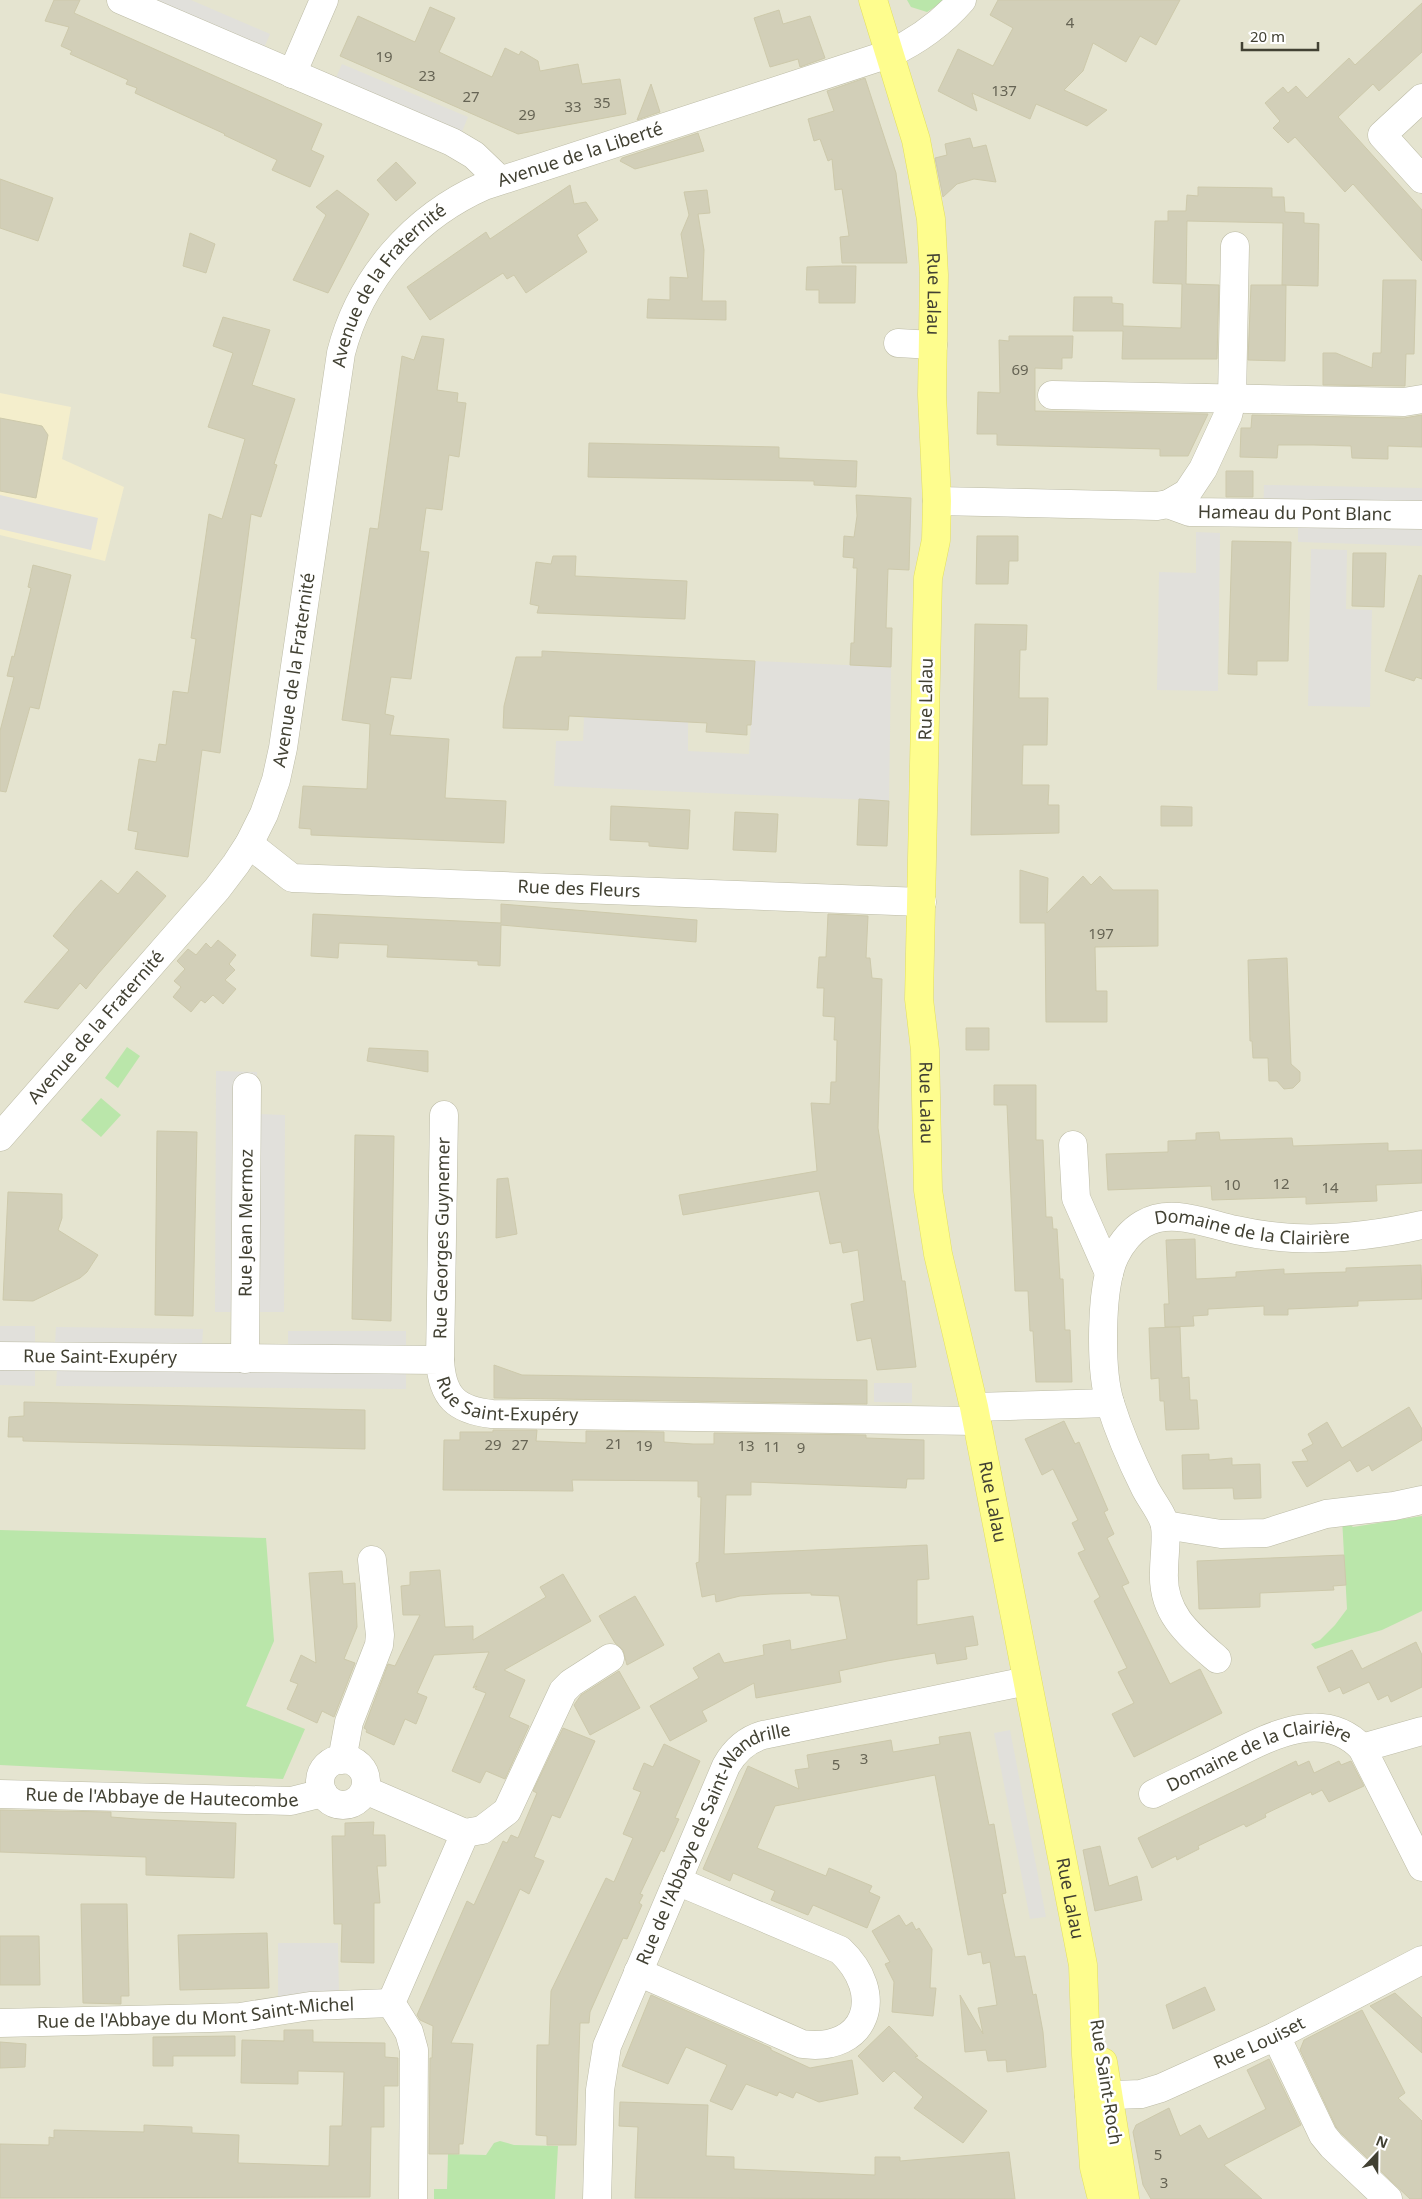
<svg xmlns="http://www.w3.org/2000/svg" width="1422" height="2199" font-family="'Noto Sans',sans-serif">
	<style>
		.residential { fill: #e5e4d0 }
		.commercial { fill: #f4eecc }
		.green { fill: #bae6aa }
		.parking { fill: #e1e0db }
		.building { fill: #d2cfb8; stroke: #cdc9ab }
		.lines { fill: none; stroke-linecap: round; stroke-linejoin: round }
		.minor-casing { stroke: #bcbba5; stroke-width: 29 }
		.major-casing { stroke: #e2df5f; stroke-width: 29 }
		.minor { stroke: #fff; stroke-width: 28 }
		.major { stroke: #fefd8e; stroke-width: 28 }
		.labels { text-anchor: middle; stroke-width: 5; stroke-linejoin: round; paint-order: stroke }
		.number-label { font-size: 15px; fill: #666454 }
		.street-label { font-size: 18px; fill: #424133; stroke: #fff }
	</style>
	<rect width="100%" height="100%" fill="#f1f1e2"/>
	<path class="residential" d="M0 0H1422V2199H0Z"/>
	<path class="commercial" d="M0 393 71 407 62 459 124 487 105 561 0 535Z"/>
	<path class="green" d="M907 0H946L927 12 911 7Z
		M127 1047 140 1056 118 1088 105 1078Z
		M101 1098 121 1115 101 1137 81 1120Z
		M1422 1516V1611L1382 1630 1315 1649 1311 1644 1320 1640 1335 1625 1347 1609 1342 1518 1353 1527Z
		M0 1530 266 1538 274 1641 246 1706 305 1729 283 1779 0 1765Z
		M500 2141 514 2145 558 2146 555 2199H434V2189H447L448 2154 486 2155 494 2143Z"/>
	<path class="parking" d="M147 0H191L270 34 263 50Z
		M342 64 468 117 461 134 335 80Z
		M1264 485 1422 488V546L1298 542V523L1263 522Z
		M0 495 98 518 91 550 0 529Z
		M1196 532 1220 533 1218 691 1157 690 1159 572 1196 573Z
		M1311 549 1347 550 1346 609 1372 610 1370 707 1308 706Z
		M755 661 891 667 889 801 554 786 556 741H583L584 717 688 722V751L749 754Z
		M216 1071 257 1072V1114L285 1115 284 1312H215Z
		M0 1326H35V1343H0Z
		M56 1327 203 1329 202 1346 55 1344Z
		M288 1331H406V1349H288Z
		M0 1367H35V1386L0 1385Z
		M57 1369 406 1372V1389L56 1386Z
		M874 1383H912V1403L874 1402Z
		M1010 1730 1046 1917 1030 1919 994 1733Z
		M278 1943H338L339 1995 278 1996Z"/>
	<path class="building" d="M54 0H80L74 13 322 124 311 150 324 156 310 187 272 170 277 160 224 135 225 134 135 93 137 88 126 84 128 80 70 54 72 51 61 46 69 27 45 21Z
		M998 0H1180L1156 45 1140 36 1126 62 1093 43 1083 71 1064 90 1107 110 1087 126 1036 104 1030 119 972 93 977 111 938 91 958 49 993 66 1013 28 990 15Z
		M1422 3V52L1379 91 1373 84 1338 117 1422 210V261L1353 184 1345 192 1295 137 1288 143 1273 128 1280 121 1265 103 1283 87 1288 93 1296 86 1307 98 1349 58 1355 65Z
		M430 7 455 18 439 52 492 77 505 48 519 55 521 51 538 61 540 71 578 64 582 84 620 79 626 114 518 134 340 56 358 16 415 42Z
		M779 10 783 24 810 16 825 58 800 67 798 59 770 67 754 18Z
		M865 78 896 173 907 263H842L840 237 849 236 842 189 835 190 832 159 828 161 820 139 814 141 808 119 834 111 827 91Z
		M651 84 660 112 637 120Z
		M698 133 704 151 635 169 620 161 622 158Z
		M970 138 973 148 986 145 996 182 974 179 957 184 943 197 935 158 947 155 945 144Z
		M396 162 416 183 396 201 377 180Z
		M0 179 53 198 38 241 0 228Z
		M570 185 574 204 586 202 598 220 577 235 587 252 526 293 514 275 507 279 503 273 430 320 407 287 486 232 490 239Z
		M1198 187 1272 188V197H1284L1285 212 1304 213V223L1319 224 1318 286 1282 285 1283 223 1187 221 1186 284 1219 285 1217 359H1122L1123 331H1073L1074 297H1112V303L1123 304V326L1181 328 1182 284 1153 283 1155 221H1168V211H1186L1187 195 1198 196Z
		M337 190 369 214 328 293 293 280 326 215 316 207Z
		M707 190 710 213 698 214 704 250 702 301H726V320L647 318 648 299 670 300V277L688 278 681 234 689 215 684 192Z
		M190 233 215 244 206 273 183 266Z
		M839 266H856L855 303H819V290H806L807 267Z
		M1383 280H1416L1414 354H1406L1405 386 1323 385V353H1336L1372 368 1373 353H1381Z
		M1251 285H1286L1285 361 1248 360Z
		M223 317 270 330 252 385 295 399 274 464 277 465 261 517 251 514 220 753 202 750 188 857 135 849 138 832 128 830 139 759 156 762 159 744 166 745 173 691 188 693 196 639 191 638 209 514 222 519 245 439 208 427 233 353 213 346Z
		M422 336 444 339 437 390 458 393 457 402 466 403 459 457 449 455 442 510 426 508 420 551 429 552 411 679 391 677 385 714 394 716 390 735 449 739 445 798 506 801 504 843 311 835V829L299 828 303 786 367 789 370 724 342 720 370 528 378 529 402 356 414 360Z
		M1009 336H1073L1072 358H1062V369L1035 368V411L1208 414 1188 456H1160V449L997 445V434H977L978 392 1000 393 999 340 1009 341Z
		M1252 415 1404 418 1422 415V447L1388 446V459L1352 458 1351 446 1314 445H1278L1277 458 1240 457 1241 428H1251Z
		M0 418 42 426 48 435 36 498 0 491Z
		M589 443 779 447V458L857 461 856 487 814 485V481L588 477Z
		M1226 471H1253V497H1226Z
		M856 495 911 498 909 570 888 569 886 628H892L891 667 850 665 851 643H854L857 568H853L854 558 843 557 844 536 854 537 857 516Z
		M977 536H1018V561H1009L1008 584H976Z
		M1232 541 1291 542 1288 661H1257V675L1228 674Z
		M1353 553H1386L1384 607 1352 606Z
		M553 556H576L575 576 687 581 685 619 537 613 539 606 530 604 536 562 551 564Z
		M33 565 71 575 39 709 30 707 6 792 0 791V731L14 677 7 676 12 656 14 657 31 588 28 587Z
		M1419 575 1422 576V679L1416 677 1414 681 1385 671Z
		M975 624 1027 625 1026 650H1020L1019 698H1048L1047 745H1023L1022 785H1049L1048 805H1059V833L971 835Z
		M542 651 755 661 751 725H747V735L706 732 707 723 569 716 568 730 503 728 504 706 516 657H542Z
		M859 799 889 801 887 846 857 845Z
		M611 806 690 810 688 849 649 846V842L610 840Z
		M1161 806 1192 807V826H1161Z
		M735 812 778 814 776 852 733 850Z
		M1020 870 1048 878 1047 913 1083 876 1091 885 1100 876 1113 890H1158V946L1095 947 1096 991H1107V1022H1046L1045 923H1020Z
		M137 871 166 896 98 974 86 989 80 983 58 1009 24 1002 69 950 53 936 75 909 101 880 118 894Z
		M501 904 697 920 696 942 501 925 500 966 478 965V961L387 957 388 945 339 943 338 958 311 956 313 914 501 923Z
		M828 914 868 916 866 958H870L872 978 882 979 878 1128 902 1281H905L916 1367 877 1370 871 1338 857 1341 851 1304 864 1301 858 1250 843 1253 841 1242 830 1244 819 1191 683 1215 679 1195 817 1171 811 1103 830 1104 831 1082H836L837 1040H834L835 1017 823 1016 824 988H817L819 957H826Z
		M218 940 236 955 229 964 235 970 225 980 236 989 223 1004 213 995 205 1003 201 1000 191 1012 173 997 181 987 174 981 185 969 177 961 188 949 196 955 206 943 211 948Z
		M1287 958 1291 1064 1300 1072V1081L1293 1088 1284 1089 1277 1081H1269L1268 1058H1253L1252 1041H1250L1248 960Z
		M966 1028H989V1050H966Z
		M369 1048 428 1051V1072L367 1061Z
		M994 1085H1036V1140H1043L1046 1217H1052L1053 1229H1057L1060 1279H1063L1065 1330H1070L1072 1382H1036L1033 1331H1030L1028 1291H1015L1007 1105H994Z
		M157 1131 197 1132 193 1316 155 1315Z
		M1219 1132 1220 1140 1292 1138 1293 1146 1388 1143V1151L1422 1150V1183L1376 1185 1377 1201 1306 1204V1197L1212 1200 1211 1186 1108 1190 1106 1154 1168 1152V1141L1196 1140V1133Z
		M355 1135 394 1136 391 1321 352 1319Z
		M508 1178 517 1234 496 1238 497 1179Z
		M8 1192 62 1194V1218L58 1230 98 1255 87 1272 80 1278 33 1301 3 1300Z
		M1195 1239 1196 1279 1236 1277V1272L1284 1269V1274L1309 1273 1346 1272V1268L1421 1265 1422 1299 1358 1301V1306L1288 1309V1315H1264V1306L1208 1309V1315L1193 1316 1194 1326 1165 1327 1164 1304H1169L1166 1240Z
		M1180 1327 1182 1378 1189 1377 1190 1400H1197L1199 1429 1166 1430 1164 1401H1160L1159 1378 1151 1379 1149 1328Z
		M494 1365 522 1375 867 1380V1404L494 1398Z
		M24 1402 365 1410V1449L23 1441V1437H8L9 1417 24 1416Z
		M1409 1407 1422 1429V1440L1372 1471 1369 1465 1357 1472 1350 1460 1307 1487 1292 1462 1308 1461 1302 1450 1313 1444 1308 1434 1327 1422 1342 1448Z
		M1064 1421 1075 1444 1079 1442 1108 1510 1104 1512 1114 1534 1107 1538 1129 1583 1122 1586 1170 1684 1200 1669 1222 1713 1134 1757 1112 1714 1134 1703 1118 1672 1127 1668 1094 1601 1100 1597 1078 1553 1085 1550 1072 1523 1078 1520 1053 1469 1042 1475 1025 1439Z
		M493 1430H537L536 1441 586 1443V1431L664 1432V1442L693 1444H714V1433L866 1435V1438L924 1440V1479H907L906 1488 751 1482V1495H726L724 1554 927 1545 929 1579 917 1580V1625L973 1616 978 1645 965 1647 967 1659 937 1664 935 1653 887 1661 839 1671 841 1682 756 1698 754 1683 702 1711 707 1721 670 1741 650 1706 699 1678 693 1668 719 1653 724 1663 764 1655 763 1645 790 1640 791 1650 847 1639 839 1596 811 1595V1593L771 1594 740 1596 716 1602 715 1594 702 1597 696 1563 699 1562 701 1497H698V1481L572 1480 573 1491 443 1490 444 1440H460V1432H493Z
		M1209 1454V1460L1232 1458V1465L1260 1464 1261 1498 1234 1499 1233 1488 1183 1489 1182 1455Z
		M1344 1555 1346 1585 1333 1586 1334 1590 1260 1593V1607L1199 1609 1197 1561Z
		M440 1570 445 1627 473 1626V1640L546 1597 540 1587 563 1574 591 1621 504 1670 525 1680 509 1717 529 1726 505 1779 486 1771 480 1783 452 1771 486 1693 475 1689 477 1686 473 1688 489 1652 434 1655 417 1693 427 1697 416 1724 405 1719 394 1745 366 1732 367 1730 364 1728 388 1664 395 1666 420 1615H403L401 1586 410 1585V1572Z
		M342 1571 343 1584 355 1583 357 1627 344 1659 355 1663 334 1717 322 1711 317 1723 287 1709 298 1684 290 1681 301 1655 316 1663 309 1573Z
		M635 1596 664 1645 627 1665 623 1650 615 1643 599 1616Z
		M1416 1642 1422 1655V1687L1391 1702 1388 1695 1378 1700 1369 1682 1343 1694 1340 1687 1329 1692 1317 1667 1352 1650 1362 1669Z
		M619 1671 640 1708 590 1735 574 1705 581 1695Z
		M563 1728 595 1741 560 1818 552 1815 534 1857 544 1861 529 1894 520 1889 451 2043 473 2044 463 2144H459V2154H429L430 2058H432L433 2026 420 2020 417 2015 467 1901 474 1905 503 1841 507 1843 511 1835 518 1838 537 1793 533 1791Z
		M970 1732 989 1825 994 1824 1006 1893 1002 1894 1015 1957 1025 1956 1033 1995 1036 1994 1043 2032 1046 2067 1007 2072 1006 2060 988 2061 986 2050 965 2052 960 1995 983 2034 978 2008 997 2005 990 1962 983 1964 981 1952 968 1955 935 1775 775 1806 757 1848 826 1876 829 1868 872 1886 869 1892 880 1897 867 1928 813 1905 808 1915 771 1900 775 1891 733 1873 730 1881 703 1869 748 1766 799 1789 795 1770 809 1768 807 1755 891 1740 893 1752 940 1744 939 1737Z
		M664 1744 700 1761 675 1818 679 1819 664 1852 661 1850 640 1894 643 1895 639 1903 642 1905 627 1939 623 1938 590 2012 589 2023H580L576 2145H547V2136L536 2135 537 2045H549L551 1991 606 1878 614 1882 633 1838 623 1834 641 1792 633 1789 644 1763 653 1767Z
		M1296 1761 1298 1766 1309 1761 1314 1773 1339 1761 1341 1765 1351 1761 1364 1786 1329 1802 1322 1790 1312 1795 1311 1792 1265 1814 1266 1817 1246 1827 1244 1824 1198 1846 1199 1849 1177 1860 1176 1856 1152 1868 1138 1838Z
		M0 1810 111 1812V1817L137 1819 236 1823 234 1878 146 1875V1857L0 1852Z
		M374 1822 373 1835H385L386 1866H377L380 1903H374V1963L341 1962 342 1924H334L332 1836H345V1823Z
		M1100 1846 1109 1886 1137 1876 1142 1900 1095 1911 1083 1850Z
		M81 1904H127L129 1996H121V2004L83 2003Z
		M899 1915 906 1926 912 1922 916 1930 919 1928 932 1949 930 1988H936L933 2016 892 2012 894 1982 885 1964 890 1962 872 1931Z
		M267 1933 269 1988 180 1990 178 1935Z
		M0 1936H39L40 1985H0Z
		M1205 1987 1215 2010 1173 2029 1166 2005Z
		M1395 1993 1422 2018V2053L1370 2006Z
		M651 1995 771 2048V2050L810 2068 852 2060 858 2094 819 2102 796 2092 793 2098 779 2092 777 2096 746 2084 732 2110 710 2101 727 2065 686 2047 668 2084 622 2066Z
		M1362 2010 1405 2093 1398 2098 1422 2121V2199H1410L1343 2135 1336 2127 1300 2050 1304 2040Z
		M889 2026 918 2056 915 2057 987 2111 963 2143 914 2108 923 2097 894 2071 883 2082 858 2056Z
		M284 2030H313V2042L385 2043V2057L398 2058V2086H384V2127H371L370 2197 0 2198V2144L49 2145V2137L54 2138V2130L144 2132V2125L192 2127V2133L239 2135 238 2163 329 2166 330 2126H342L344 2072 298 2071V2084L241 2083 242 2040 284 2041Z
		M235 2036V2056H173V2066H153V2037Z
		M0 2042 26 2044 25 2067 0 2068Z
		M1269 2059 1301 2125 1224 2165 1262 2199H1151L1143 2185 1133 2132 1136 2125 1169 2108 1180 2136 1200 2125 1208 2139 1266 2109 1247 2070Z
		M620 2102 708 2105 706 2156 734 2157V2169L875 2175V2157H900V2161L1009 2152 1015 2199 635 2198 638 2127 619 2126Z"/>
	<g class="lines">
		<g class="minor-casing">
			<g id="minor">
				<path d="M121 0 452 142 474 155 500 180"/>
				<path d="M292 74 324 0"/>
				<path d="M1422 98 1382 135 1422 179"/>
				<path d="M898 343 933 345"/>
				<path d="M1052 395 1404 402 1422 399"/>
				<path d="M937 501 1157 506 1168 504 1187 493 1203 469 1228 415 1232 399 1235 246"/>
				<path id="s1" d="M1168 504 1190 512 1422 515"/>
				<path id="s2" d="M249 844 292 878 922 902"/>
				<path id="s3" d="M0 1137 217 889 236 864 249 844 264 814 276 780 283 748 341 353C360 278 414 217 484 186L889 54C919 40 941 24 962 0"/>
				<path d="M1073 1145 1076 1198 1109 1273"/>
				<path id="s4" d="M0 1356 440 1360C442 1397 456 1410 492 1414L977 1421"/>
				<path id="s5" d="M245 1359 247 1087"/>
				<path id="s6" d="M440 1360 444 1115"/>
				<path d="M974 1407 1110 1403"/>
				<path d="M1165 1525 1221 1534 1266 1533 1326 1514 1394 1506 1422 1500"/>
				<path id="s7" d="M1217 1659C1188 1634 1162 1613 1164 1572 1164 1557 1167 1540 1165 1526 1163 1514 1151 1500 1145 1488 1132 1462 1119 1432 1110 1403 1100 1370 1100 1287 1115 1256 1121 1244 1131 1231 1143 1224 1171 1207 1207 1224 1236 1230 1254 1234 1274 1237 1293 1238 1338 1240 1378 1235 1422 1225"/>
				<path d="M1362 1748 1422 1731"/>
				<circle cx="343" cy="1782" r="23"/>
				<path d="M342 1760 349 1722 379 1645 380 1635 372 1560"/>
				<path d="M365 1790 465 1833"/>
				<path id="s8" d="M0 1794 291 1801 323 1793"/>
				<path id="s9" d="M1153 1794C1177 1782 1201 1771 1225 1759 1267 1738 1322 1706 1362 1748L1422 1867"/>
				<path d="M638 1972 802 2044C867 2053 887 1994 840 1950L677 1881"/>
				<path id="s10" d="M0 2023 211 2018 240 2017 310 2006 391 2003"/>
				<path d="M1276 2036 1323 2135 1332 2146 1388 2199"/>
				<path id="s11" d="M1089 2096 1141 2094 1161 2088 1276 2036 1422 1960"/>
				<path d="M413 2199 414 2050 409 2032 391 2003 465 1833 482 1830 507 1811 563 1691 571 1683 610 1658"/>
				<path id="s12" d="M597 2199 600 2090 607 2046 726 1766C735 1750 746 1740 763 1735L1027 1681"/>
			</g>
		</g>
		<g class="major-casing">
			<g id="major">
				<path id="s13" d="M873 0 916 140 931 219 934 275 932 395 937 501 936 540 928 578 919 999 925 1050 928 1190 938 1254 974 1407 1083 1965 1086 2055 1094 2167 1102 2199"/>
				<path d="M1103 2062 1125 2199"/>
			</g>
		</g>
		<use href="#minor" class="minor"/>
		<use href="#major" class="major"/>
	</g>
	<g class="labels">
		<g class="number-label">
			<text x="1070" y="28">4</text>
			<text x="384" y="62">19</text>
			<text x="427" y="81">23</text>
			<text x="1004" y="96">137</text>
			<text x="471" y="102">27</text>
			<text x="602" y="108">35</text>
			<text x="573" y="112">33</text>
			<text x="527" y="120">29</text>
			<text x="1020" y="375">69</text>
			<text x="1101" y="939">197</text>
			<text x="1281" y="1189">12</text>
			<text x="1232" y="1190">10</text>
			<text x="1330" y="1193">14</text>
			<text x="614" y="1449">21</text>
			<text x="493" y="1450">29</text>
			<text x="520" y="1450">27</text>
			<text x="644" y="1451">19</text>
			<text x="746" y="1451">13</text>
			<text x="772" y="1452">11</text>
			<text x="801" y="1453">9</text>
			<text x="864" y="1764">3</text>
			<text x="836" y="1770">5</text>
			<text x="1158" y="2160">5</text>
			<text x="1164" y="2188">3</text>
		</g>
		<g class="street-label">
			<text dy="6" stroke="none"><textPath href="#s3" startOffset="1215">Avenue de la Liberté</textPath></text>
			<text dy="6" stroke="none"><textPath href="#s3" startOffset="970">Avenue de la Fraternité</textPath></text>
			<text dy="6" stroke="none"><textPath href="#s13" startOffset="302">Rue Lalau</textPath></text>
			<text dy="6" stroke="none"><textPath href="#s1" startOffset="128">Hameau du Pont Blanc</textPath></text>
			<text dy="6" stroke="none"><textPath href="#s3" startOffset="566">Avenue de la Fraternité</textPath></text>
			<text transform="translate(926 699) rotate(-89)" y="6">Rue Lalau</text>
			<text dy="6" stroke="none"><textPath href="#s2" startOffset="342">Rue des Fleurs</textPath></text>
			<text dy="6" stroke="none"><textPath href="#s3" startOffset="146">Avenue de la Fraternité</textPath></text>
			<text dy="6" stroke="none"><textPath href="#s13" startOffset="1112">Rue Lalau</textPath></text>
			<text dy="6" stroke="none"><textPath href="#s5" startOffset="136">Rue Jean Mermoz</textPath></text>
			<text dy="6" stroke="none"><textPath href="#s7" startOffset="591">Domaine de la Clairière</textPath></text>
			<text dy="6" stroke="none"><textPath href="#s6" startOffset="122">Rue Georges Guynemer</textPath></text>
			<text dy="6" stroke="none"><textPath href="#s4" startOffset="100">Rue Saint-Exupéry</textPath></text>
			<text dy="6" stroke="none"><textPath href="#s4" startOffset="534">Rue Saint-Exupéry</textPath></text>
			<text dy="6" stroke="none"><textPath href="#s13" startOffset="1518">Rue Lalau</textPath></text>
			<text dy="6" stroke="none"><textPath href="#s9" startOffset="115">Domaine de la Clairière</textPath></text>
			<text dy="6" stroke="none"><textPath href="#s8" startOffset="162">Rue de l'Abbaye de Hautecombe</textPath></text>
			<text dy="6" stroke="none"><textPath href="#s12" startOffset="389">Rue de l'Abbaye de Saint-Wandrille</textPath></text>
			<text dy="6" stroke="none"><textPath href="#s13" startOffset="1922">Rue Lalau</textPath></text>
			<text dy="6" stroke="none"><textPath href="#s10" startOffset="196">Rue de l'Abbaye du Mont Saint-Michel</textPath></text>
			<text dy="6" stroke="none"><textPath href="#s11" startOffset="181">Rue Louiset</textPath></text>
			<text transform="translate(1106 2082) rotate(81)" y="6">Rue Saint-Roch</text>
		</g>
	</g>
	<g transform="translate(1377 2154) rotate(22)" stroke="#ffffff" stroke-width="4" paint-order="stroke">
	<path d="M0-4L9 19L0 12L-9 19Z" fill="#424133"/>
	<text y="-8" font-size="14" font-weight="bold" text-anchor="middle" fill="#424133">N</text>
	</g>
	<path d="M1242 42v8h76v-8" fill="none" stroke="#424133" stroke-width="2.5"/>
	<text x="1250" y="42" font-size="15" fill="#424133" stroke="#ffffff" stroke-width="4" paint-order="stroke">20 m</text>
</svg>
